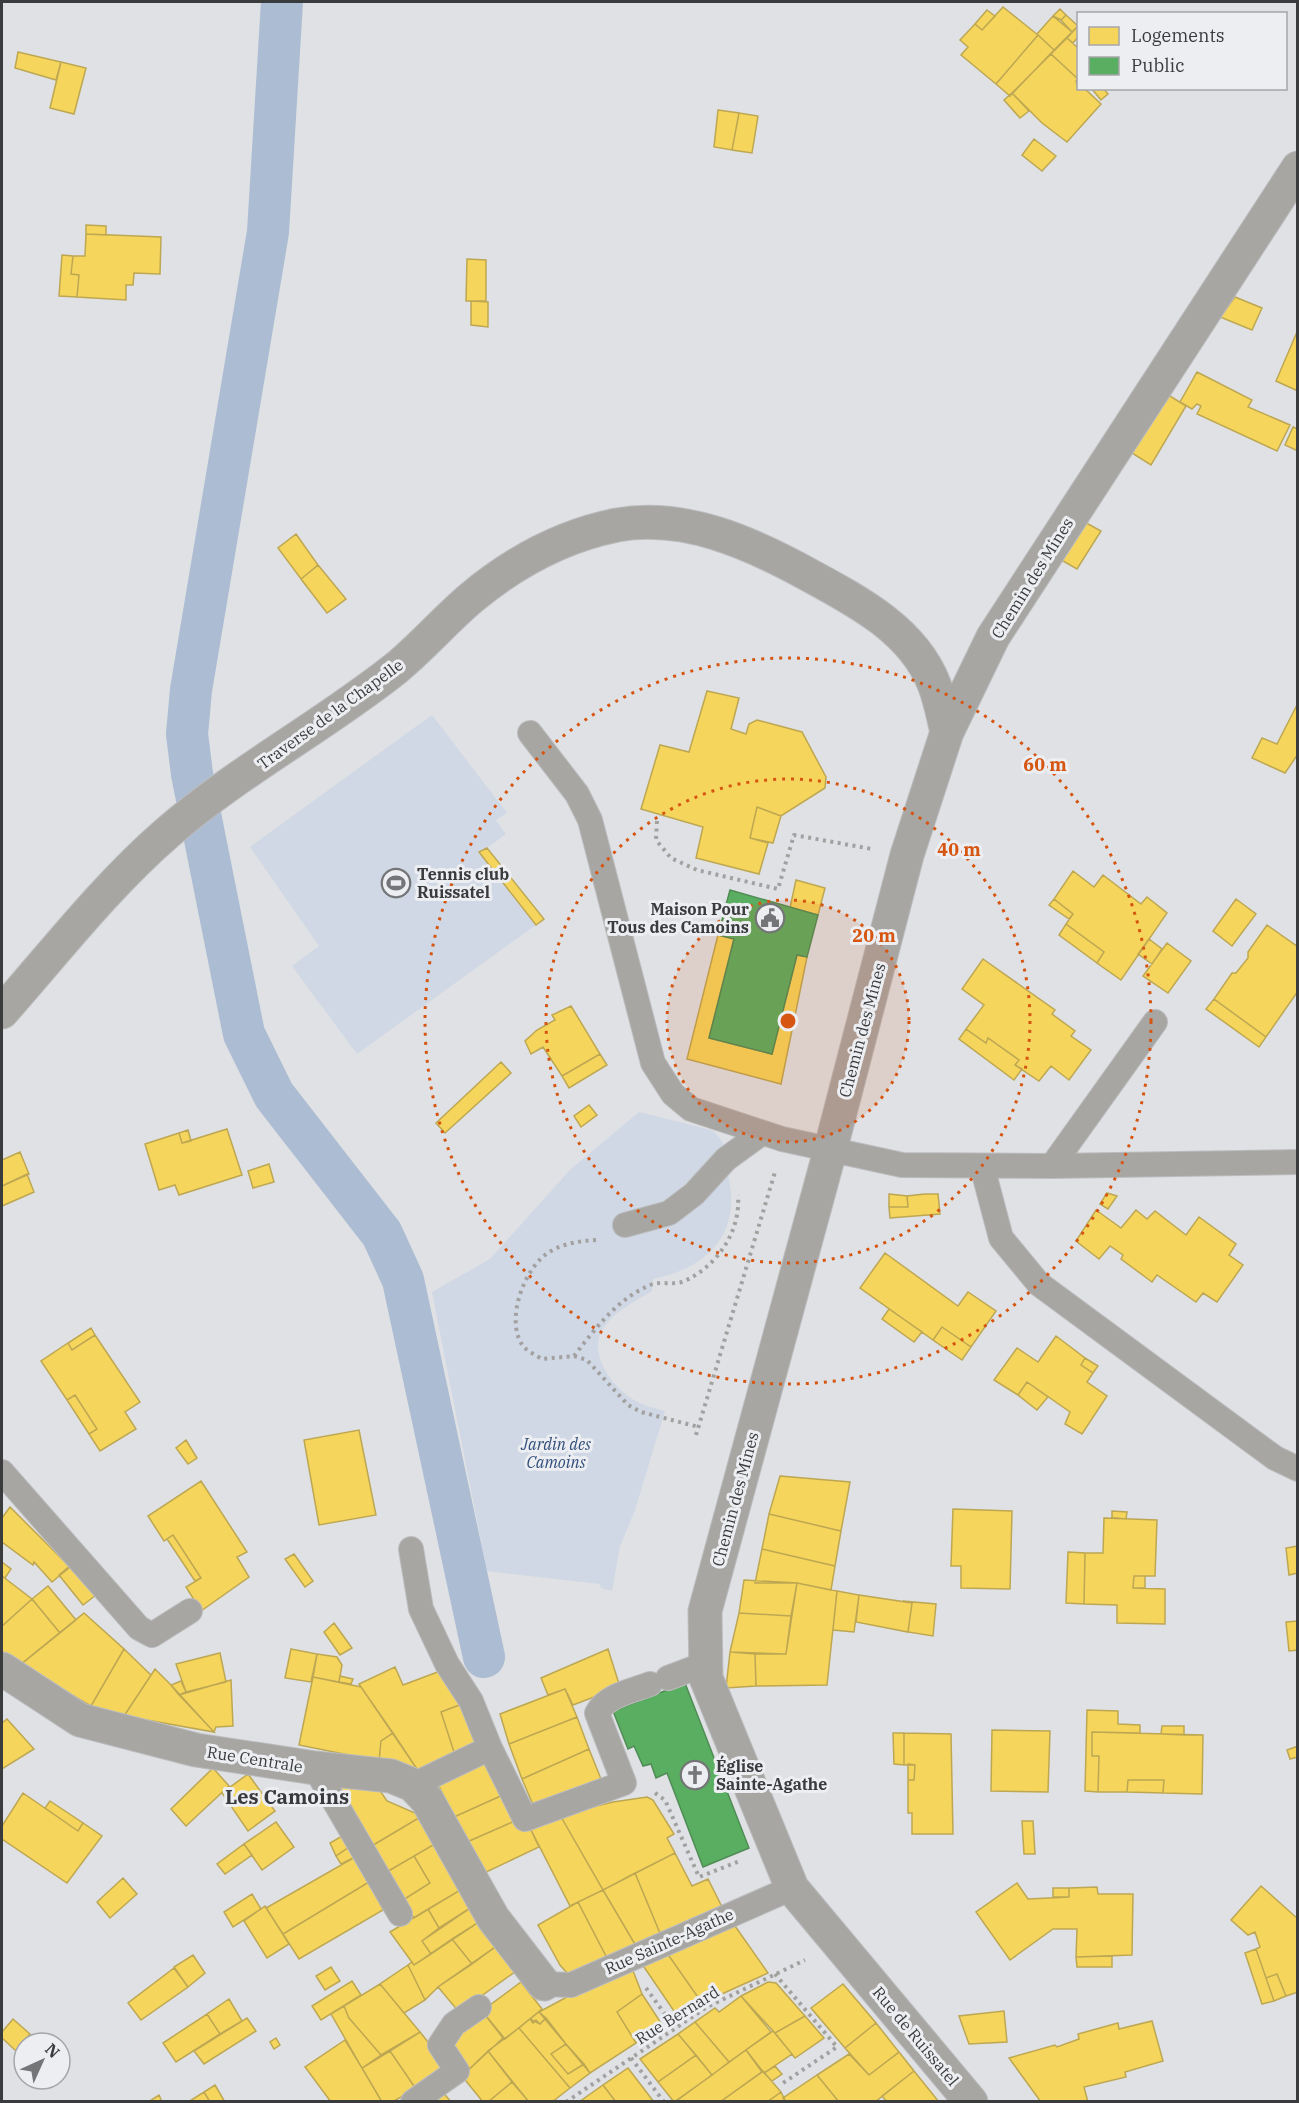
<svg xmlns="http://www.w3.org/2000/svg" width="1299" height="2103" font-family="'IBM Plex Serif',serif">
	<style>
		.green { fill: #cfd8e4 }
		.homes { fill: #f6d55c; stroke: #bda752; stroke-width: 1.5 }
		.public { fill: #5aae61; stroke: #508c56; stroke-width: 1.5 }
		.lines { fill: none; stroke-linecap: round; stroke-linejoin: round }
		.canal { stroke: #acbcd2; stroke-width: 42 }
		.service-casing { stroke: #bbbcbe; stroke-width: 26 }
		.minor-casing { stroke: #bbbcbe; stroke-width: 35 }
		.path { stroke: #a2a1a0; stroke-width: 4; stroke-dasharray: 3 4.5; stroke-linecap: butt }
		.service { stroke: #a8a6a3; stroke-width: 24 }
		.minor { stroke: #a8a6a3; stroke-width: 33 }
		.ring { fill: none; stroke: #d65611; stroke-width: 3; stroke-dasharray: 3 6 }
		.labels { text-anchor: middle; stroke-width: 6; stroke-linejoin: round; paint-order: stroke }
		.street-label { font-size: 16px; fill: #393b3c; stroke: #eceef2 }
		.poi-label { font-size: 16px; font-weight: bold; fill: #393b3c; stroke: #eceef2; text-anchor: start }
		.park-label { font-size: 16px; font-style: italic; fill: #324f7b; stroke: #eceef2 }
		.quarter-label { font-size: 20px; font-weight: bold; fill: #37393c; stroke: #eceef2 }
		.centre { fill: #d65611; stroke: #eceef2; stroke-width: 3 }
		.ring-label { font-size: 18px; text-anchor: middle; font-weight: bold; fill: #d65611; stroke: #eceef2; stroke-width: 6; stroke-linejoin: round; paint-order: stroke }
	</style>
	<rect width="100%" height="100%" fill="#dfe1e4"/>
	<path class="green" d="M432 715 507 813 496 820 506 834 487 848 544 919 357 1054 292 966 319 946 250 847Z
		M639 1112 711 1130C726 1140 726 1155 728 1171 729 1181 732 1193 731 1203 730 1248 693 1271 653 1279L652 1291C637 1300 614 1312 604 1327 586 1352 612 1387 634 1400 644 1406 654 1408 665 1411L635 1510 620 1546 612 1591 601 1588 600 1584 487 1571 432 1292 490 1259 570 1170Z"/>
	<path class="homes" d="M1003 7 1038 35 996 84 961 55 968 47 960 40 975 24 982 30Z
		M1060 9 1066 15 1061 20 1053 16Z
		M987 10 995 16 982 30 975 24Z
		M1066 15 1078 26 1072 32 1061 20Z
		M1053 16 1072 32 1054 50 1037 34Z
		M1078 26V37L1073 43 1067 38Z
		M1038 35 1054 50 1010 96 996 84Z
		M1067 38 1078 48V79L1051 54Z
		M18 52 61 62 56 80 15 68Z
		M1051 54 1078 79 1076 81 1078 88H1084L1101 104 1067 142 1042 123 1012 93Z
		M61 62 86 68 74 114 50 108Z
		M1103 88 1108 94 1101 100 1092 89Z
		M1012 93 1029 111 1020 118 1004 100Z
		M718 110 739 113 732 150 714 147Z
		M739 113 758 116 752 153 732 150Z
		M1034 139 1056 156 1042 171 1022 155Z
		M86 225 106 226V235L86 234Z
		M86 234 161 237 160 274 134 273 133 285H126V300L77 297 79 275 71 274 73 256H85Z
		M62 255 73 256 71 274 79 275 77 297 59 296Z
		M467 259 486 260V301H466Z
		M1235 297 1262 308 1252 330 1220 317Z
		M471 301 488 302V327L471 325Z
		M1297 332H1298V391L1276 381Z
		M1197 372 1252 400 1248 407 1290 425 1277 451 1197 414 1201 406 1197 404 1192 409 1180 402Z
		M1162 391 1186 406 1151 465 1124 448Z
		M1293 427 1298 429V451L1285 445Z
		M1079 519 1101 531 1077 569 1056 557Z
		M296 534 318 565 301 579 278 548Z
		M318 565 346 599 327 613 301 579Z
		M707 691 739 698 731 729 746 734 749 724 757 720 802 732 826 777 825 788 781 816 757 807 750 838 768 843 759 874 696 858 703 827 641 809 660 745 689 752Z
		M1298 703V754L1285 773 1252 758 1262 738 1277 744Z
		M757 807 781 816 773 843 750 838Z
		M487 848 544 919 536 925 479 852Z
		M1073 871 1094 887 1103 875 1141 904 1147 897 1167 913 1121 980 1097 963 1104 952 1066 924 1073 914 1054 899Z
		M796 880 825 888 818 915 790 908Z
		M1054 899 1073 914 1069 919 1049 905Z
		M1236 899 1256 914 1232 946 1213 931Z
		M1066 924 1104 952 1097 963 1059 935Z
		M1267 925 1298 947V991L1266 1037 1214 999 1232 973H1236L1248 958V952Z
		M718 935 734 939 709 1038 772 1054 797 955 807 957 781 1084 687 1059Z
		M1149 939 1162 949 1152 964 1138 954Z
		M1167 943 1191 961 1168 993 1143 976Z
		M983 959 1055 1010 1052 1014 1075 1031 1071 1036 1091 1050 1069 1080 1051 1066 1039 1081 1015 1065 1019 1060 988 1038 986 1043 966 1029 984 1005 962 989Z
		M1214 999 1266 1037 1259 1047 1206 1009Z
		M571 1006 600 1054 562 1076 543 1047 531 1054 525 1041 537 1030 555 1020 552 1015Z
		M966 1029 986 1043 988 1038 1019 1060 1015 1065 1022 1069 1014 1080 959 1039Z
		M600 1054 607 1065 569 1088 562 1076Z
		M501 1062 511 1073 445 1133 436 1123Z
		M589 1105 597 1115 581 1127 574 1116Z
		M227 1129 242 1175 179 1195 175 1185 159 1190 145 1144 179 1133 182 1143Z
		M188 1130 191 1141 182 1143 179 1133Z
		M20 1152 29 1174 2 1186V1160Z
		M269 1164 274 1182 253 1188 248 1171Z
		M27 1174 34 1192 2 1206V1186Z
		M1107 1193 1117 1196 1108 1209 1100 1204Z
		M889 1194 907 1196 908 1207H889Z
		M925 1194H938L940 1214 890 1218 889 1207H908L907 1196Z
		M1096 1210 1121 1228 1136 1210 1147 1219 1155 1211 1186 1235 1199 1217 1236 1244 1229 1255 1243 1265 1217 1302 1203 1293 1196 1302 1157 1275 1152 1282 1121 1259 1123 1255 1110 1246 1099 1259 1076 1241Z
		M885 1253 958 1306 968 1292 996 1311 971 1347 942 1327 933 1340 860 1288Z
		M889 1309 922 1332 914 1342 882 1319Z
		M942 1327 971 1347 962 1360 933 1340Z
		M91 1328 95 1335 72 1350 68 1343Z
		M95 1335 140 1402 125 1412 136 1429 100 1451 89 1434 97 1429 75 1395 67 1400 41 1361 68 1343 72 1350Z
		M1056 1336 1085 1358 1081 1365 1093 1373 1087 1382 1107 1396 1082 1434 1065 1424 1070 1412 1027 1382 1018 1395 994 1380 1017 1348 1038 1362Z
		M1085 1358 1098 1366 1093 1373 1081 1365Z
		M1027 1382 1048 1397 1037 1410 1018 1395Z
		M75 1395 97 1429 89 1434 67 1400Z
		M359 1430 376 1515 319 1525 304 1440Z
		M186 1440 197 1458 188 1464 176 1448Z
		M780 1476 850 1482 841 1531 769 1514Z
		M201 1481 247 1552 237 1557 249 1577 201 1611 186 1587 201 1578 173 1535 164 1541 148 1516Z
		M10 1507 70 1567 52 1582 34 1562 33 1565 2 1542V1518Z
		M953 1509 1012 1511 1010 1589 961 1588V1566H951Z
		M1112 1511 1127 1512 1126 1519 1112 1518Z
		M769 1514 841 1531 835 1566 762 1549Z
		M1104 1518 1157 1520 1155 1576H1134L1133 1588 1165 1589V1624L1117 1623V1605L1084 1604 1085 1553H1103Z
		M173 1535 201 1578 195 1581 167 1539Z
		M1298 1546V1573L1289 1575 1286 1548Z
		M762 1549 835 1566 831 1590 797 1583H755Z
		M1068 1552 1085 1553 1084 1604 1066 1603Z
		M294 1554 313 1581 305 1587 285 1559Z
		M2 1562 11 1569 5 1578 2 1576Z
		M71 1565 96 1595 83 1605 59 1575Z
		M2 1576 32 1599 2 1626Z
		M1134 1576H1145V1588H1133Z
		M744 1580 797 1583 791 1616 739 1613Z
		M797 1583 837 1591 827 1685 756 1686 755 1654H786Z
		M48 1586 76 1620 60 1633 32 1599Z
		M837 1591 859 1595 854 1632 833 1630Z
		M859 1595 912 1603 908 1632 856 1622Z
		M32 1599 60 1633 20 1665 2 1652V1626Z
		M903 1601 936 1604 933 1636 908 1632 912 1603Z
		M84 1613 124 1649 91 1706 20 1665Z
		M739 1613 791 1616 786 1654 730 1652Z
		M1298 1621V1650L1289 1651 1286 1622Z
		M334 1623 352 1648 340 1655 324 1632Z
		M124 1649 151 1675 124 1716 91 1706Z
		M291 1649 317 1654 311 1682 285 1678Z
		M608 1649 620 1687 573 1705 565 1689 548 1695 541 1678Z
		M730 1652 755 1654 756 1686 726 1688Z
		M220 1653 226 1682 186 1692 176 1664Z
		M317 1654 337 1657 342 1665 339 1682 313 1677Z
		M395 1667 403 1685 443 1670 462 1704 441 1712 455 1755 419 1772 359 1684Z
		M155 1669 171 1685 214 1732 124 1716Z
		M340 1676 353 1679 351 1684 339 1682Z
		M313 1677 361 1687 393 1733 381 1741 379 1761 299 1745Z
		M231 1680 233 1726 216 1727 214 1732 179 1695Z
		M181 1681 186 1692 179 1695 171 1685Z
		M565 1689 577 1717 509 1744 500 1714Z
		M462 1704 476 1745 455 1755 441 1712Z
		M1087 1710 1118 1711V1724L1140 1725V1733L1092 1732V1756H1099L1098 1792 1085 1791Z
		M577 1717 589 1749 522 1779 509 1744Z
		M7 1719 34 1749 2 1769V1723Z
		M1162 1726H1184V1735L1161 1734Z
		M992 1730 1050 1731 1048 1792 991 1791Z
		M1092 1732 1203 1735 1202 1794 1163 1793 1164 1780H1128L1127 1792H1098L1099 1756H1092Z
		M393 1733 419 1772 379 1761 381 1741Z
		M893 1733H904V1765L894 1764Z
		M904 1733 951 1734 953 1834H912V1813H908V1780H914L915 1765H904Z
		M1298 1746V1757L1290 1759 1287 1750Z
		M589 1749 601 1779 534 1807 522 1779Z
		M489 1758 505 1794 454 1817 437 1782Z
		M908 1764 915 1765 914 1780H908Z
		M213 1768 229 1786 186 1826 171 1809Z
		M248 1774 275 1811 248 1831 222 1793Z
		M1128 1780H1164L1163 1793 1127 1792Z
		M374 1782 387 1801 422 1816 370 1847 333 1785Z
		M23 1793 78 1831 83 1823 102 1836 67 1883 2 1839V1826Z
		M505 1794 517 1820 467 1842 454 1817Z
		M647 1797 653 1800 674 1834 667 1838 675 1853 603 1890 560 1815 613 1802Z
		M50 1801 83 1823 78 1831 45 1808Z
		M560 1815 603 1890 570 1906 530 1828Z
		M422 1816 440 1841 385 1873 370 1847Z
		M517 1820 523 1831 530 1828 539 1847 482 1874 467 1842Z
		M1022 1821H1033L1035 1854H1024Z
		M276 1822 294 1847 262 1870 244 1844Z
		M342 1836 349 1847 336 1856 330 1843Z
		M440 1841 467 1886 414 1918 403 1900 430 1883 414 1856Z
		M244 1844 252 1855 225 1874 217 1864Z
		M349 1847 355 1857 341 1864 336 1856Z
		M675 1853 692 1886 708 1879 722 1907 662 1938 635 1873Z
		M414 1856 430 1883 403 1900 385 1873Z
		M355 1857 369 1882 283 1934 266 1908Z
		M635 1873 662 1938 636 1946 603 1890Z
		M123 1878 137 1894 110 1918 97 1902Z
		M369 1882 383 1910 299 1959 283 1934Z
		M1017 1883 1028 1899 1069 1897V1888L1097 1887 1098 1894H1133L1132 1955 1076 1957 1077 1929H1053L1010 1960 976 1912Z
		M467 1886 475 1905 439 1928 428 1909Z
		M1261 1886 1298 1919V1992L1286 1996 1277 1974 1266 1978 1256 1949 1260 1947 1255 1932 1248 1935 1231 1920Z
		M1053 1888H1069V1897H1053Z
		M603 1890 636 1946 607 1958 578 1902Z
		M252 1894 261 1909 233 1927 224 1912Z
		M578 1902 607 1958 568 1974 560 1965 538 1925Z
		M475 1905 482 1920 431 1954 422 1941Z
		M265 1906 289 1944 267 1958 244 1921Z
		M428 1909 439 1928 422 1941 431 1954 414 1965 390 1932Z
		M482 1920 498 1945 472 1964 452 1939Z
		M735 1926 768 1973 702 2003 667 1953Z
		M452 1939 472 1964 438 1987 425 2000 408 1965 412 1962 414 1965Z
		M498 1945 519 1969 459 2012 438 1987Z
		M1256 1949 1274 2001 1262 2004 1245 1953Z
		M667 1953 702 2003 700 2001 678 2017 642 1964Z
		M193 1955 205 1973 188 1987 174 1967Z
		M1112 1956V1967H1077L1076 1957Z
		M630 1963 642 1994 617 2012 636 2043 590 2073 539 2012Z
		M408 1965 425 2000 404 2013 380 1984Z
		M331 1967 340 1981 325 1990 316 1976Z
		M174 1968 188 1987 141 2020 128 2003Z
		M1277 1974 1286 1996 1274 2001 1266 1978Z
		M352 1981 361 1995 321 2020 312 2006Z
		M521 1982 542 2009 505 2039 482 2011Z
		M768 1982 776 1983 805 2016 775 2033 741 1996Z
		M380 1984 420 2032 381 2055 349 2018 344 2006Z
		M843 1984 876 2023 845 2048 811 2008Z
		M642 1994 663 2026 636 2043 617 2012Z
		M741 1996 771 2032 729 2062 695 2022 715 2008 719 2012Z
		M229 1999 242 2021 220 2034 207 2014Z
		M344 2006 349 2018 381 2055 362 2068 331 2014Z
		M482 2011 503 2038 462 2076 469 2068 451 2043Z
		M1004 2011 1007 2042 969 2044 959 2016Z
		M539 2012 546 2018 540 2024 536 2020 533 2023 530 2019Z
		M207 2014 220 2034 176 2062 163 2043Z
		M805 2016 824 2038 795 2058 775 2033Z
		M247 2018 256 2031 204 2064 194 2051Z
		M546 2018 566 2044 551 2054 568 2074 584 2064 590 2073 570 2088 519 2028 530 2019 540 2024Z
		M13 2019 30 2034 16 2051 2 2038V2032Z
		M1152 2021 1163 2061 1125 2072 1126 2077 1084 2087 1088 2102H1041L1009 2058 1055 2045 1057 2047 1079 2039 1078 2034 1118 2023 1119 2029Z
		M695 2022 729 2062 712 2075 678 2034Z
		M876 2023 899 2052 869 2075 845 2048Z
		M519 2028 570 2088 552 2102H529L488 2051Z
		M773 2031 792 2054 764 2073 746 2050Z
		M420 2032 448 2067 416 2089 390 2051Z
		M678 2034 696 2055 658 2082 640 2059Z
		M276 2038 280 2045 274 2049 270 2042Z
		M345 2040 362 2068 382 2102H331L305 2067Z
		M566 2044 584 2064 568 2074 551 2054Z
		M746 2050 762 2072 720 2102H675Z
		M390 2051 416 2089 392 2102H382L362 2068Z
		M488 2051 512 2082 488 2102H483L462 2076Z
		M899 2052 914 2071 875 2102H839L817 2075 849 2054 869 2075Z
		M696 2055 712 2075 674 2102 658 2082Z
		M775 2066 782 2074 772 2081 764 2073Z
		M628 2068 654 2102H616L603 2085Z
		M763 2071 781 2092 767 2102H720Z
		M914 2071 939 2102H887L882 2096Z
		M817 2075 839 2102H786L783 2098Z
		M512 2082 529 2102H488Z
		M215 2085 225 2102H210L204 2092Z
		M603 2085 616 2102H579Z
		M442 2091 451 2102H428Z
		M204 2092 210 2102H188Z
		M781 2092 786 2102H767Z
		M159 2095 162 2102H148Z"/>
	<path class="public" d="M730 890 818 915 807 957 797 955 772 1054 709 1038 734 939 718 935Z
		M685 1683 749 1848 703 1867 667 1773 656 1778 651 1764 643 1766 634 1746 628 1749 613 1711Z"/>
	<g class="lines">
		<path class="canal" d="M282 2 268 232 191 690 187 734 192 774 244 1034 274 1095 382 1234 403 1280 484 1657"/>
		<g class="service-casing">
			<path id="service" d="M530 733 577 794 590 820 653 1063 673 1094 691 1109 782 1139 902 1165 1052 1166 1298 1162
				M982 1166 1001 1238 1039 1284 1275 1458 1298 1469
				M1052 1166 1155 1022
				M625 1225 669 1213 694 1194 726 1159 762 1133
				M2 1472 139 1628 152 1635 190 1611
				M411 1549 421 1609 447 1664 471 1701 490 1748
				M668 1678 705 1664
				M315 1768 400 1914
				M413 1785 490 1748 525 1819 624 1783 597 1713C607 1695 632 1691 650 1684
				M544 1984 571 1985 792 1888
				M413 2102 457 2071 440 2045 454 2024 479 2007"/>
		</g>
		<g class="minor-casing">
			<path id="minor" d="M2 1012C55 952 106 886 167 833 238 771 322 727 395 669 422 647 445 620 471 598 514 562 562 536 617 525 685 513 751 543 809 575 857 601 913 630 934 684 940 699 943 716 947 732
				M2 1669 80 1720 196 1750 315 1768 391 1776 413 1785 427 1800 493 1918 544 1984
				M971 2102 792 1888 706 1678 705 1611 830 1151 907 855 947 732 993 637 1298 168"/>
		</g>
		<path class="path" d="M657 821 656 840 671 858 697 870 778 889 794 835 872 849
			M596 1240C580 1241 565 1243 551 1251 525 1265 504 1320 523 1346 527 1351 537 1356 542 1359L574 1356 587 1360 628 1405 641 1412 699 1427
			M574 1356C595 1329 617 1299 650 1285 660 1281 672 1285 682 1282 716 1268 741 1232 738 1195
			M696 1435 775 1172
			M655 1793 665 1800 699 1877 740 1861
			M775 1974 837 2047 783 2083
			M646 1988 675 2028
			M631 2058 664 2102
			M566 2102 707 2007 805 1960"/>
		<use href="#service" class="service"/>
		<use href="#minor" class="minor"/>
	</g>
	<circle cx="788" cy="1021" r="121" fill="#d65611" fill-opacity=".12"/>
	<g class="ring">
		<circle cx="788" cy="1021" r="121"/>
		<circle cx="788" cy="1021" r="242"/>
		<circle cx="788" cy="1021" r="363"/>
	</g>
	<defs>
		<g id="stadium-ring" transform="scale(1.5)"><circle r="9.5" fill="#eceef2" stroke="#737577" stroke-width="1.5"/><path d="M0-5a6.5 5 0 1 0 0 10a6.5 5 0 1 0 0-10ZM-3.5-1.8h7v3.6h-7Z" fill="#737577"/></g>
		<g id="civic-ring" transform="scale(1.5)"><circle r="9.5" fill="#eceef2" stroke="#737577" stroke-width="1.5"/><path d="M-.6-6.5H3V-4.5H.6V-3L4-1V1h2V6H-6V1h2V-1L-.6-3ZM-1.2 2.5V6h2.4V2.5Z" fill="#737577"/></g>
		<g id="church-ring" transform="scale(1.5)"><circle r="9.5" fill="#eceef2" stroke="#737577" stroke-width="1.5"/><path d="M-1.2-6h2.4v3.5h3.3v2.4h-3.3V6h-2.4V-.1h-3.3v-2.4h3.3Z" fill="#737577"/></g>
	</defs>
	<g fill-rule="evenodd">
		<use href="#stadium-ring" x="396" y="883"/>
		<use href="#civic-ring" x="770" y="918"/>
		<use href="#church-ring" x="695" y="1775"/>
	</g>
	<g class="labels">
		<g class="street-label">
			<text transform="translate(1032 578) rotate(-58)" y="6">Chemin des Mines</text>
			<text transform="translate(330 714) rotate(-36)" y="6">Traverse de la Chapelle</text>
			<text transform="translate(862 1030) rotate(-75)" y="6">Chemin des Mines</text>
			<text transform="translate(735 1499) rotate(-75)" y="6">Chemin des Mines</text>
			<text transform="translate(255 1759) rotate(9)" y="6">Rue Centrale</text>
			<text transform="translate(669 1941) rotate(-24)" y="6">Rue Sainte-Agathe</text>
			<text transform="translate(677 2015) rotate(-32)" y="6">Rue Bernard</text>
			<text transform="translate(916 2036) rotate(50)" y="6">Rue de Ruissatel</text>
		</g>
		<g class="poi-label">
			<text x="417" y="880">Tennis club<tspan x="417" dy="18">Ruissatel</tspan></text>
			<text x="749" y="915" text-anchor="end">Maison Pour<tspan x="749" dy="18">Tous des Camoins</tspan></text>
			<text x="716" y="1772">Église<tspan x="716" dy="18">Sainte-Agathe</tspan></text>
		</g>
		<g class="park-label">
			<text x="556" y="1450">Jardin des<tspan x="556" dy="18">Camoins</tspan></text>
		</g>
		<g class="quarter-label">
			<text x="287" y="1804">Les Camoins</text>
		</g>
	</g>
	<circle cx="788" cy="1021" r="9" class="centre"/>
	<g class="ring-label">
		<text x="1045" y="771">60 m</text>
		<text x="959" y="856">40 m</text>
		<text x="874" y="942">20 m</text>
	</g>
	<rect width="1299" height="2103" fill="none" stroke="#393b3c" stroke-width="6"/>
	<rect x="1077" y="12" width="210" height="78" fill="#eceef2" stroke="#a4a6a9" stroke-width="1.5"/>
	<rect x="1089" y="27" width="30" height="18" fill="#f6d55c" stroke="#a4a6a9" stroke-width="1.5"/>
	<text x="1131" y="42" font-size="18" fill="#393b3c">Logements</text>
	<rect x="1089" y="57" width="30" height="18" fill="#5aae61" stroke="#a4a6a9" stroke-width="1.5"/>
	<text x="1131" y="72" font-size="18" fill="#393b3c">Public</text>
	<g transform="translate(42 2061) rotate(45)"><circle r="28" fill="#eceef2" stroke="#a4a6a9" stroke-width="1.5"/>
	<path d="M0-4.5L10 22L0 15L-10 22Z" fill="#737577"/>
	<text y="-9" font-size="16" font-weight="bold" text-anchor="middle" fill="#393b3c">N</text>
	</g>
</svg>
